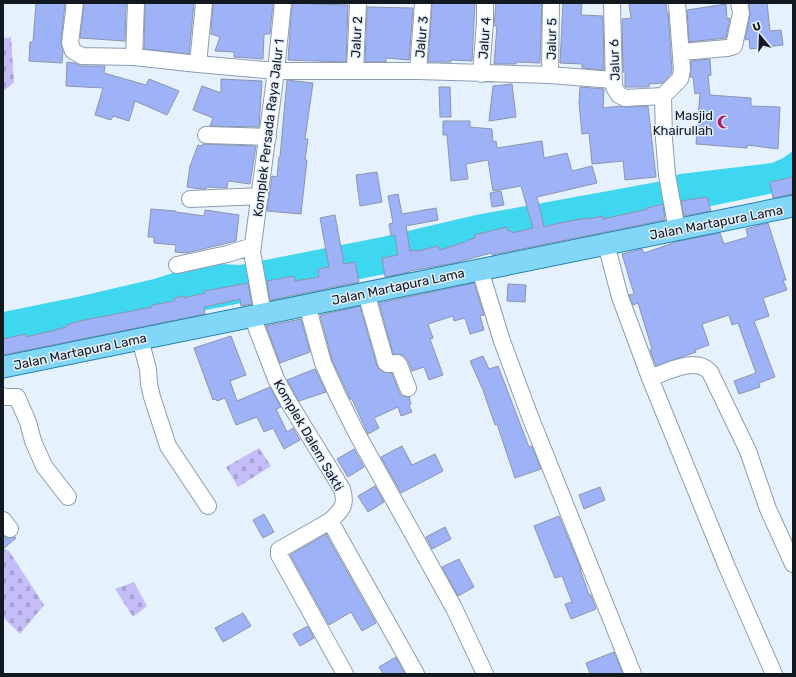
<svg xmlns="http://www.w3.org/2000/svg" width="796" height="677" font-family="Rubik,sans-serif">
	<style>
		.cemetery { fill: url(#cemetery-stones) }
		.water { fill: #3fd7ef }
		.building { fill: #9db2f7; stroke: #8d94ac }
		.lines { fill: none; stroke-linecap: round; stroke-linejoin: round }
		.minor-casing { stroke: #8b9db1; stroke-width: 18 }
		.major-casing { stroke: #2483aa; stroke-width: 23 }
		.minor { stroke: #fff; stroke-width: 16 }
		.major { stroke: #82d7f9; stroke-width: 21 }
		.labels { text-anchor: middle; stroke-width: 3; stroke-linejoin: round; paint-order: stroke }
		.street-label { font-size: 13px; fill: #11181f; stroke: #e6f1fe }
		.poi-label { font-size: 13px; fill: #11181f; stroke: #e6f1fe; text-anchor: end }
	</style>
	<defs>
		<pattern id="cemetery-stones" width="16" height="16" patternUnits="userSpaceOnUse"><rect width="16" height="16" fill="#c5bdf8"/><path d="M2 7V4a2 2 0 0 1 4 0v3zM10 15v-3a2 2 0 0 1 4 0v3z" fill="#a8a2d4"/></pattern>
	</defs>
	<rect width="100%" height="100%" fill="#e6f1fe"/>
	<path class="cemetery" d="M11 37 14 82 3 92V39Z
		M259 448 271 466 238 487 226 467Z
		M3 549 9 551 44 605 20 634 3 617Z
		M134 582 147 606 133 617 115 589Z"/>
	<path class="water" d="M793 151V189L375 276 3 351V312L77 297 154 279 204 263 240 265 382 237 476 215 657 182 680 174 772 163 783 158Z"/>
	<path class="building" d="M36 3H65L61 42 63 51 62 63 29 61 30 42H33Z
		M84 3H126L125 41 80 38Z
		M145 3H194L189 54 144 49Z
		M213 3H273L270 34H264L263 59 234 57V52L215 51 220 37 211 34Z
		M292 3 348 5 346 62 288 60Z
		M432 3H475L472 61 451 60V62H428Z
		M496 3H542L540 63 516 62V64H494L497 26H494Z
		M563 3H582L581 15 603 16 604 70 582 68V64L560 63Z
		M629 3H666L667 12H668L672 69 671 74 663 83 649 84V87H625V72H623L622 19 631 18Z
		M749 3H767L770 31 781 30 783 45 750 49 749 39 745 40 750 15Z
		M726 4 727 19 730 18 726 38 689 42 687 10Z
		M367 7 413 8 409 60 386 58V62H365Z
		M710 59 711 75 708 76 710 95 751 98V106L780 107 778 149 747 145V148L696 144 700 93 695 94 693 77H690L691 70V61Z
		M67 62 74 63 82 66H105L104 73 146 85 149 79 179 91 167 115 135 101 129 121 113 116 111 120 95 115 103 88 66 86Z
		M221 79 262 81 259 127 210 126 213 118 193 110 202 86 221 93Z
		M287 80 313 83 305 139H308L305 160H307L301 214 267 211 272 176 277 177 279 157H280Z
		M512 84 516 117 489 121 493 86Z
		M439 87H450L451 117H440Z
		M580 87 604 89 603 108 621 106 626 107 648 106 656 177 625 180 623 161 592 164 589 133 582 134 579 103Z
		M443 121H470V127L492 129 493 142 496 141 497 148 542 141 544 158 567 153 572 171 592 166 597 183 537 197 544 227 559 223 588 218V219L603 216V219L648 209 647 208 663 204 665 220 492 255 491 253 454 263 410 271V272L385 277 382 258 398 255 395 235 391 236 389 224 393 223 388 196 398 194 402 214 436 208 438 220 406 226 410 251 417 250 418 251 438 246 440 250 468 241V240L475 238 474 235 507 227 508 231H512V233L533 228 521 186 493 191 488 160 466 164 468 179 451 181 447 135H443Z
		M203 144 256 146 250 184 228 181 227 188 206 187V189H200L187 187 190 166 198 145 202 146Z
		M377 172 382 202 360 206 356 175Z
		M793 177V194L773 198 770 182Z
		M501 191 504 205 492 207 490 193Z
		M707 197 711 211 684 216 681 201Z
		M151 209 176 211V212L204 216 205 210 239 215 236 241 186 253 175 252 176 245 154 243V237H148Z
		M335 215 344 264 355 262 359 282 270 300 267 281 294 276 295 281 319 277 318 269 329 267 320 218Z
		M768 223 786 280H783L787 290 763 298 769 316 754 321 775 377 759 383 760 387 739 394 734 381 756 373 738 323 732 325 729 315 702 324 709 345 695 350 696 352 656 366 650 350 652 349 638 303 633 305 629 295 634 294 622 254 642 249 644 253 679 241 720 233 724 244 748 237 746 229Z
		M248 283 252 304 241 306 240 299 204 307 205 314 3 355V339L26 334V337L51 331 66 327V325L80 321 152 307V305L175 301 174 298 184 296V298L205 293V291Z
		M474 283 484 315 480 316 484 330 470 334 465 318 454 321 453 316 428 324 433 338 430 339 443 375 429 380 424 367 412 371 408 361 404 356 400 354H393L379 303Z
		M508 284 526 285 525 302 507 301Z
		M360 306 377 366 379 369 384 372 392 373 399 392 402 396 409 397 411 404 409 405 412 412 401 416 398 407 374 418 379 428 368 434 352 399H350L348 394 332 360 320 315Z
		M301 319 310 352 280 363 266 326Z
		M231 336 246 375 230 381 237 401 270 387 281 407 276 409 287 432 293 428 300 440 284 449 273 428 264 432 257 417 236 425 225 398 217 401 216 399 213 400 194 348Z
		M483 356 489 369 498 366 529 447 532 446 541 469 515 478 497 424 495 425 483 390 470 361Z
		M315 369 326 392 299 401 287 380Z
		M402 446 412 465 435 454 443 471 401 493 381 457Z
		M354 449 364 467 348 477 337 459Z
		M375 486 384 502 368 512 358 496Z
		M600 487 605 500 584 509 579 495Z
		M264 514 274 532 263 538 253 520Z
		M559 516 581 569H580L589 595H591L596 609 571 619 565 604 572 602 562 576 555 578 534 526Z
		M445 527 451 539 432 549 426 537Z
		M326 534 376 623 362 631 351 612 329 625 290 555Z
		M3 535 7 538 15 537 16 538 3 549Z
		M459 559 474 587 458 596 442 567Z
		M243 613 251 626 223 642 215 628Z
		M308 626 314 638 300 646 293 634Z
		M614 652 623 674H590L586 663Z
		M396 657 405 674H383L379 667Z"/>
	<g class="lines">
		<g class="minor-casing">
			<path id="minor" d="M75 3 70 43 73 51 82 56 134 57 198 64 276 71H418L550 75 613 80
				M612 3 614 87 619 95 625 98 663 96
				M681 52 727 48 734 46 741 13 739 3
				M134 57 136 3
				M198 64 204 3
				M355 71 358 3
				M418 71 423 3
				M481 74 485 22V3
				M550 75 551 3
				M206 135 268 137
				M190 199 260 196
				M677 230 667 175 664 139 663 96 680 79 682 70 677 3
				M606 244 620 297 650 378 727 567 774 674
				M177 265 227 254 253 246
				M480 270 502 341 529 414 633 674
				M366 293 386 363 388 364 397 363 399 365 408 388
				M307 305 323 363 338 396 356 432 454 608 485 674
				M263 314 252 252 276 71 283 3
				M252 316 276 379 288 401 342 489C347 505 342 510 330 521L416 674
				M140 339 148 369 149 384 152 397 168 446 208 506
				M650 378C667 372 695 356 710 372L748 451 768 509 793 564
				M3 396V397H17L28 422 33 441 44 466 68 497
				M3 520 10 529
				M330 521 279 550V555L345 674"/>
		</g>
		<g class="major-casing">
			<path id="major" d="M3 367 793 206"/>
		</g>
		<use href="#minor" class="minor"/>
		<use href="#major" class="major"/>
	</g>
	<defs>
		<g id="mosque-bare" transform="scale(1.08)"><path d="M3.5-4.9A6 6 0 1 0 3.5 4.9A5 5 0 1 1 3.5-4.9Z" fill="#a8246f" stroke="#e6f1fe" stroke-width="2.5" paint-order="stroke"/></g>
	</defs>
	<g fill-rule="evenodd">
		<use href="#mosque-bare" x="724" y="122"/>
	</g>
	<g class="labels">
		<g class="street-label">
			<text transform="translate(356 37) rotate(-87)" y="5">Jalur 2</text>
			<text transform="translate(421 37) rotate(-85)" y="5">Jalur 3</text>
			<text transform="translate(484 38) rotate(-86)" y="5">Jalur 4</text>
			<text transform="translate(551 39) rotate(-89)" y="5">Jalur 5</text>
			<text transform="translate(614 60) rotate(-92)" y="5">Jalur 6</text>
			<text transform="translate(268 128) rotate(-83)" y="5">Komplek Persada Raya Jalur 1</text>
			<text transform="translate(716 222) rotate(-11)" y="5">Jalan Martapura Lama</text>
			<text transform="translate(398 286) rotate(-12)" y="5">Jalan Martapura Lama</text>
			<text transform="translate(80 351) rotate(-12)" y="5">Jalan Martapura Lama</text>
			<text transform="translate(309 435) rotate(60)" y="5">Komplek Dalem Sakti</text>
		</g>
		<g class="poi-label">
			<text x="713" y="120">Masjid<tspan x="713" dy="15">Khairullah</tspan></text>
		</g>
	</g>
	<rect width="796" height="677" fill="none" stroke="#11181f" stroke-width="8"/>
	<g transform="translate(760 36) rotate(341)" stroke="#e6f1fe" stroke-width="3" paint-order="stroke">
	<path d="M0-3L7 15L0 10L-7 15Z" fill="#11181f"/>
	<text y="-6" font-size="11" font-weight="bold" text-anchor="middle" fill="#11181f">U</text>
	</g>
</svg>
